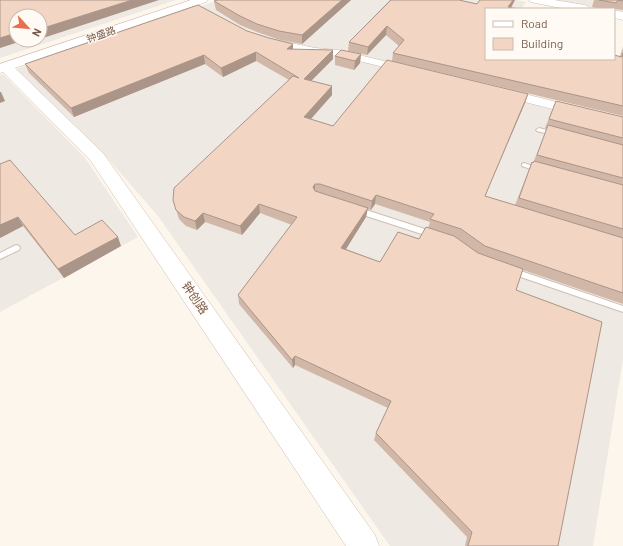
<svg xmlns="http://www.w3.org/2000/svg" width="623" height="546" font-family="Barlow,'Noto Sans SC',sans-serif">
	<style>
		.industrial { fill: #efe9e4; fill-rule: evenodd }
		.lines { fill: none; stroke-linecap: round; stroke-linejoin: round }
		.service-casing { stroke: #d1beb0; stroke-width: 2 }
		.minor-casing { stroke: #d1beb0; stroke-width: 1 }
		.tertiary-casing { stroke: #d1beb0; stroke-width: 1 }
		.service { fill: #fff; fill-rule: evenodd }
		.minor { fill: #fff; fill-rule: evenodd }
		.tertiary { fill: #fff; fill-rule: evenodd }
		.wall { fill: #d1b7a8; fill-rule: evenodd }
		.shaded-wall { fill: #aa9588 }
		.building { fill: #f3d5c3; stroke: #aa9588 }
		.labels { text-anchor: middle; stroke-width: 3; stroke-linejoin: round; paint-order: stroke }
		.far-street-label { font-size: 10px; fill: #7a5c4d; stroke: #fffaf3 }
		.street-label { font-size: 12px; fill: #7a5c4d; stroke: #fffaf3 }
	</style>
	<rect width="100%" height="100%" fill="#fdf6ec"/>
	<path class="industrial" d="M0 0H176L0 58ZM16 16H40V40H16Z
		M219 0H517L526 2 521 9H486V59H570L552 111 623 129V359L593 546H390L158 216 104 154 16 69Z
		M549 0H623V13L614 12V9H600Z
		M3 74 85 158 138 237 0 312V75Z"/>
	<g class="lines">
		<g class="service-casing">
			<path id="service" d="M539 128 558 133 559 134 556 136 537 131 536 130Z
				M524 163 541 169 542 170 539 172 522 166V164Z
				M354 208H360L437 233 438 235 434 238 431 237 354 212 353 210Z
				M16 245 19 246 20 248 19 250 0 259V253Z
				M512 268 623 306V312L509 273 508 271 509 269Z"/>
		</g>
		<g class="minor-casing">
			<path id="minor" d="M271 39 315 48 338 50 409 67 411 69 405 72 338 56 315 54 267 44 266 42Z
				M505 89 580 108 582 111 580 114 576 115 501 96 499 93 501 90Z"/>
		</g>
		<g class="tertiary-casing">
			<path id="tertiary" d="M191 0H208L206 2 15 68 103 153 375 535 379 546H346L91 161 3 72 0 73V64Z
				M529 0H554L585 5 589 7 591 9H566L535 3 531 2Z
				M614 10 623 12V20L614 18Z"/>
		</g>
		<use href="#service" class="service"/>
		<use href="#minor" class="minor"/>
		<use href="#tertiary" class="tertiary"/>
	</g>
	<path class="wall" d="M218 0H351L302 44 280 40 257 32 240 25 216 10 214 1Z
		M390 0H459L477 4 480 0H515L486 59 620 56 623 47V116L392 61 393 53 399 46 386 35 367 55 348 51 349 42Z
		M594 0H623V10L614 9H600L592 7Z
		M247 31 293 49 333 59 311 81 332 86V95L310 119 333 126 528 94 525 103 485 196 515 205 532 162 533 163 547 129 545 128 556 101 623 117V304L523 270 516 290 558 546H465L467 537 374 440 376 433 388 408 295 365 293 368 239 304 238 295 292 225 260 213 242 235 205 222 197 230 186 226 179 219 173 200 289 80 256 61 223 77 205 64 74 117 29 73 25 64ZM375 204 430 222 428 228 419 239 380 262 346 249 366 217 367 209 371 210ZM457 238 458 239 479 254Z
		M361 54 360 63 354 70 335 65V56Z
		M0 164 75 235 121 246 64 278 23 226 0 238Z"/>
	<path class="shaded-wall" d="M132 0H159L40 39V29Z
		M342 0H351L302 44V35Z
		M513 0H515L510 9 508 7Z
		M387 26 386 35 367 55 368 47Z
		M16 33V40H25L0 48V38Z
		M293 44V52L287 49Z
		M333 50V59L304 88V79Z
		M256 52V61L223 77 221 68Z
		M361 54 360 63 354 70 355 61Z
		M204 55 205 64 74 117 71 108Z
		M332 86V95L304 127V117Z
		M0 92H1L5 101 0 103Z
		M528 94 525 103 481 205 485 196Z
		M315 184V194L313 187Z
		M376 195 375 204 371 210 372 201Z
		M259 204 260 213 242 235 240 226Z
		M368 208 366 217 341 257V248Z
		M203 213 205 222 197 230 195 221Z
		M18 217 23 226 0 238V225Z
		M118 237 121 246 64 278 58 269Z
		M295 356V365L293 368 292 360Z"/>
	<path class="building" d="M0 0H132L40 29V16H16V33L0 38Z
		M218 0H342L302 35 279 31 257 24 240 16 214 1Z
		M391 0H459L477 4 480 0H513L508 7 518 9H486V59H614V55L622 57 623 53V106L393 53 404 40 387 26 368 47 349 42Z
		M599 0H623V1L618 0 616 3Z
		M198 5 247 31 269 38 293 44 287 49 333 50 304 79 332 86 304 117 333 126 387 60 528 94 485 196 623 238V293L485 246 461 229 430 219 434 214 376 195 372 201 320 184H315L313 187 315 191 368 208 341 248 380 262 398 232 419 239 426 227 454 236 478 253 523 269 516 290 602 322 558 546H468L472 532 376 433 391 401 295 356 292 360 238 295 297 217 259 204 240 226 203 213 195 221 184 217 176 210 173 200 174 188 293 76 299 78 256 52 221 68 204 55 71 108 25 64Z
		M341 50 361 54 355 61 335 56Z
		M556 101 623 117V138L549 119Z
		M548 125 623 145V178L537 155Z
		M10 160 75 235 102 220 118 237 58 269 18 217 0 225V164Z
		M534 161 623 185V229L519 198 532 162 533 163Z"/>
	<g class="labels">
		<g class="far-street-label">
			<text transform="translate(101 34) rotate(-19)" y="4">钟盛路</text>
		</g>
		<g class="street-label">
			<text transform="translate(195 298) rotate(56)" y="4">钟创路</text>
		</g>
	</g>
	<rect x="485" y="8" width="130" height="52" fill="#fffaf3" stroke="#cabbb1"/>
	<rect x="493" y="21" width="20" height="6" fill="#ffffff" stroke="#cabbb1"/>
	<text x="521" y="28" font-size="12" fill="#7a5c4d">Road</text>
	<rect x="493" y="38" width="20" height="12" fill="#f3d5c3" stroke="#cabbb1"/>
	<text x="521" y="48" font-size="12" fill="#7a5c4d">Building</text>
	<g transform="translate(28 28) rotate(117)"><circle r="19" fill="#fffaf3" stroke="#cabbb1"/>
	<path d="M0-3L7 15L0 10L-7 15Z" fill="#e76f51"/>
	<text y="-6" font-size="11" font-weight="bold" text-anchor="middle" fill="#7a5c4d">N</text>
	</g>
</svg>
